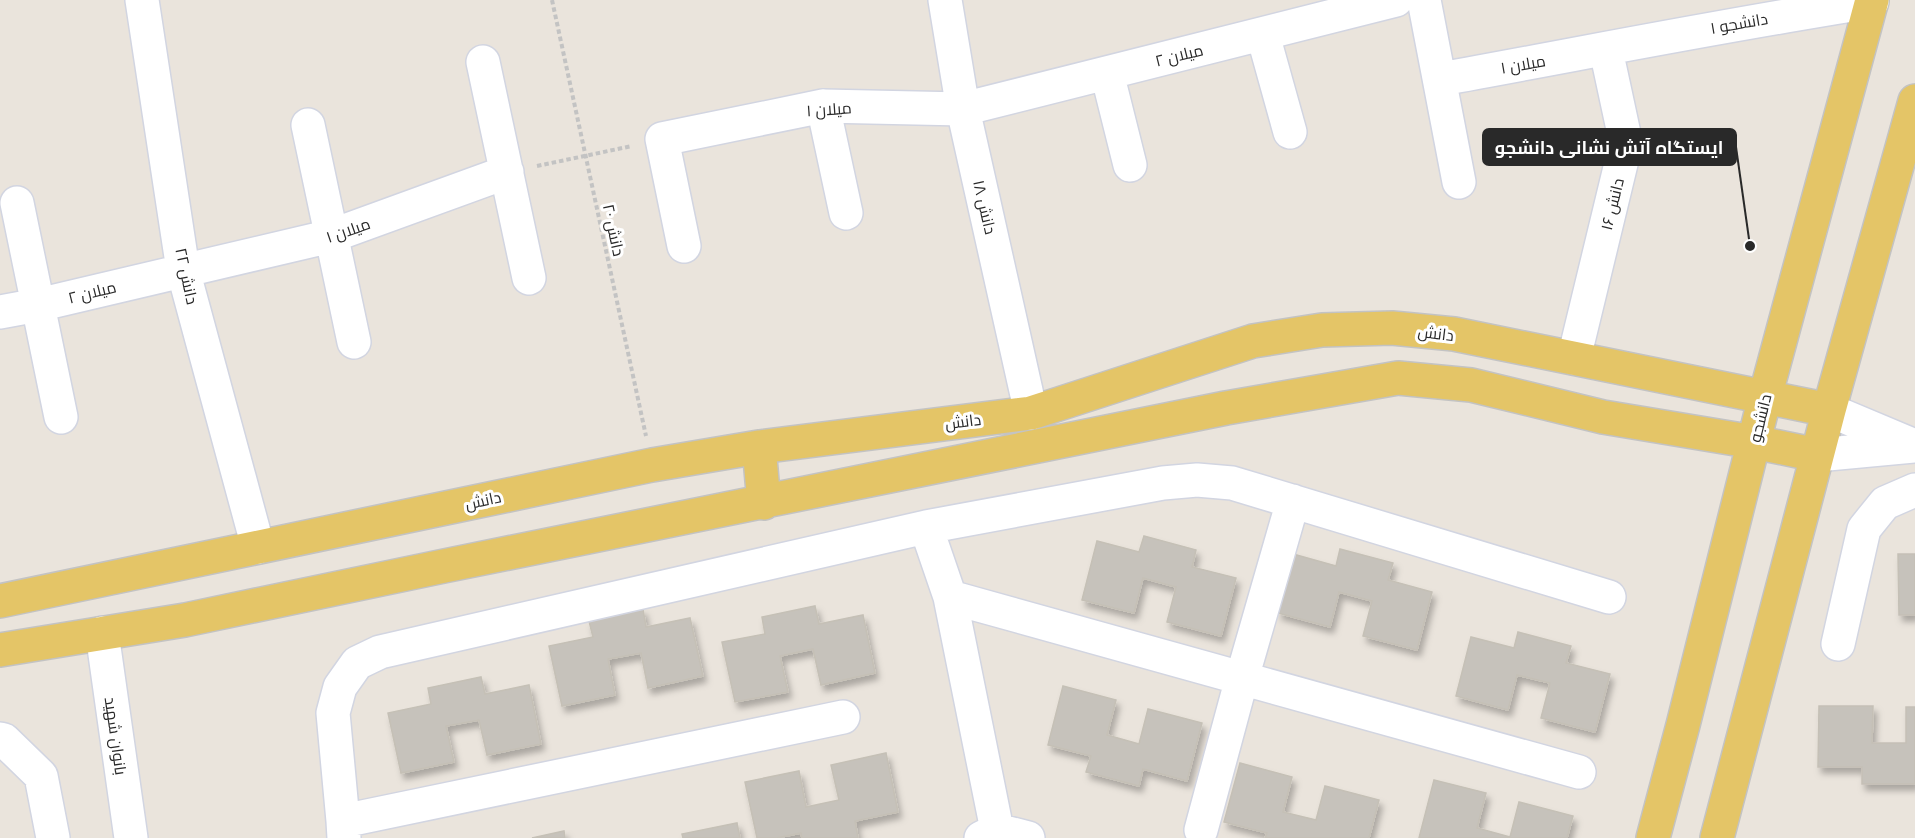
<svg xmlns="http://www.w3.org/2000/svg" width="1915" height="838" font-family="'Varela Round',Cairo,sans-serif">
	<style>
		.building { fill: #c6c2bb; stroke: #c5c0b6; stroke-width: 1.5; filter: url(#shadow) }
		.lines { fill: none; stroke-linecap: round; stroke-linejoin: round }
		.minor-casing { stroke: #d2d5e1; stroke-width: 36 }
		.major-casing { stroke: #c3c3c3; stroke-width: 36 }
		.path { stroke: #c3c3c3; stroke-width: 4; stroke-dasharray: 4.5 3; stroke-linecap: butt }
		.minor { stroke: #fff; stroke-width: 33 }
		.major { stroke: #e4c567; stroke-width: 33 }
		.labels { text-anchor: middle; stroke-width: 6; stroke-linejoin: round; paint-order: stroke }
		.street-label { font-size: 16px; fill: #292929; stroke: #fff }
		.leader { fill: none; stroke: #292929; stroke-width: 2 }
		.callout-dot { fill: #292929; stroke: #fff; stroke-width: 2 }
		.callout { fill: #292929; stroke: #292929; stroke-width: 2 }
		.callout-label { font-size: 18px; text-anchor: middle; font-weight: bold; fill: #fff }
	</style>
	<defs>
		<filter id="shadow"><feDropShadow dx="3.5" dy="6" stdDeviation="3" flood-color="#0004"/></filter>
	</defs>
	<rect width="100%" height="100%" fill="#eae4dc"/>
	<path class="building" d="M1144 536 1196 550 1192 567 1236 578 1221 636 1167 622 1176 587 1143 578 1134 613 1082 600 1097 541 1139 552Z
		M1340 549 1393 563 1388 580 1432 592 1417 650 1363 636 1372 601 1339 592 1330 627 1278 613 1293 554 1336 566Z
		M1898 554H1915V615H1899Z
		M815 606 819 624 863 615 875 673 821 685 813 649 780 656 788 692 735 702 722 642 765 634 762 617Z
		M643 609 646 627 690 618 703 676 648 688 641 653 608 659 615 695 562 706 549 646 593 637 589 621Z
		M1518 632 1571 646 1566 663 1610 674 1595 732 1541 718 1550 683 1517 675 1508 710 1456 696 1471 637 1514 648Z
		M481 677 485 694 529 685 541 744 487 755 479 720 446 726 454 762 401 773 388 713 431 704 428 688Z
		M1063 686 1116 700 1107 735 1139 744 1148 709 1202 723 1187 781 1143 769 1139 786 1086 772 1091 756 1048 745Z
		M1819 706H1873L1872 743H1906V707H1915V784H1862V767H1818Z
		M886 753 898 812 855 821 858 838H802L801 833 777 838H757L745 782 799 771 806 807 839 800 831 765Z
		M1240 763 1292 777 1283 812 1316 820 1325 786 1379 800 1369 838H1265L1267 833 1224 822Z
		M1434 780 1486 793 1477 828 1510 837 1519 802 1573 816 1567 838H1419Z
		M737 823 740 838H683L682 834Z
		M564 831 565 838H532Z"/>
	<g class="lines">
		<g class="minor-casing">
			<path id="minor" d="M142 0 183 270 258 547
				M945 0 963 109 1031 413
				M1424 0 1459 182
				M1263 35 1290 132
				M483 62 529 278
				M1107 73 1130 165
				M1441 79C1585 53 1728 24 1872 2
				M823 106 846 213
				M308 125 354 342
				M17 203 61 417
				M684 246 662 139 823 106 963 109 1396 0
				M0 312 38 305 331 236 507 172
				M1574 358 1626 143 1606 50
				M1829 410 1910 444
				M1817 455 1915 446
				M926 527 950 597 997 830
				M950 597 1579 772
				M102 633 131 838
				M1838 644 1864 529 1885 503 1915 490
				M0 739 4 740 41 776 53 838
				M343 821 333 713 340 687 357 663 380 652 926 527 1163 483 1197 480 1232 483 1609 597
				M1201 830 1242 678 1293 501
				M344 838 343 821 843 717
				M981 838 997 830 1028 838"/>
		</g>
		<g class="major-casing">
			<path id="major" d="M759 447 764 503
				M0 601 652 465 759 447 1031 413 1253 341 1322 330 1392 328 1454 334 1829 410
				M0 650 185 620 444 566 1226 408 1398 378 1471 385 1603 417 1754 442 1817 455
				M1653 838 1683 725 1765 397 1872 0
				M1717 838 1829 410 1915 101"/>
		</g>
		<path class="path" d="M552 0 646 436
			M537 166 632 146"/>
		<use href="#minor" class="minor"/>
		<use href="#major" class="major"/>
	</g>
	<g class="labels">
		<g class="street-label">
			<text transform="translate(1739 23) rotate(-10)" y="6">دانشجو ۱</text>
			<text transform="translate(1179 55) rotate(-14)" y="6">میلان ۲</text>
			<text transform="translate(1523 64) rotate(-10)" y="6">میلان ۱</text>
			<text transform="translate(829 109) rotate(-4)" y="6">میلان ۱</text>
			<text transform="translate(1612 204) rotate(-76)" y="6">دانش ۱۶</text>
			<text transform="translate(985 207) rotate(77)" y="6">دانش ۱۸</text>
			<text transform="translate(348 230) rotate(-19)" y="6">میلان ۱</text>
			<text transform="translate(614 230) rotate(78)" y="6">دانش ۲۰</text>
			<text transform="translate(187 276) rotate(78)" y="6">دانش ۲۲</text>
			<text transform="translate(92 292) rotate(-14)" y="6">میلان ۲</text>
			<text transform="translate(1436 333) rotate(7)" y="6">دانش</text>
			<text transform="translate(1760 418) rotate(-76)" y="6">دانشجو</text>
			<text transform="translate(963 421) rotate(-7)" y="6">دانش</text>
			<text transform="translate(483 500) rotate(-12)" y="6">دانش</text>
			<text transform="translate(116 736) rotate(82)" y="6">بانوان شهید</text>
		</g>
	</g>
	<path class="leader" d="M1750 246L1736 147"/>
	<circle class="callout-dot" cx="1750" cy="246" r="6"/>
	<rect class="callout" x="1483" y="129" width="253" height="36" rx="6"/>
	<g class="callout-label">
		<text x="1609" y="154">ایستگاه آتش نشانی دانشجو</text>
	</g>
</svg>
